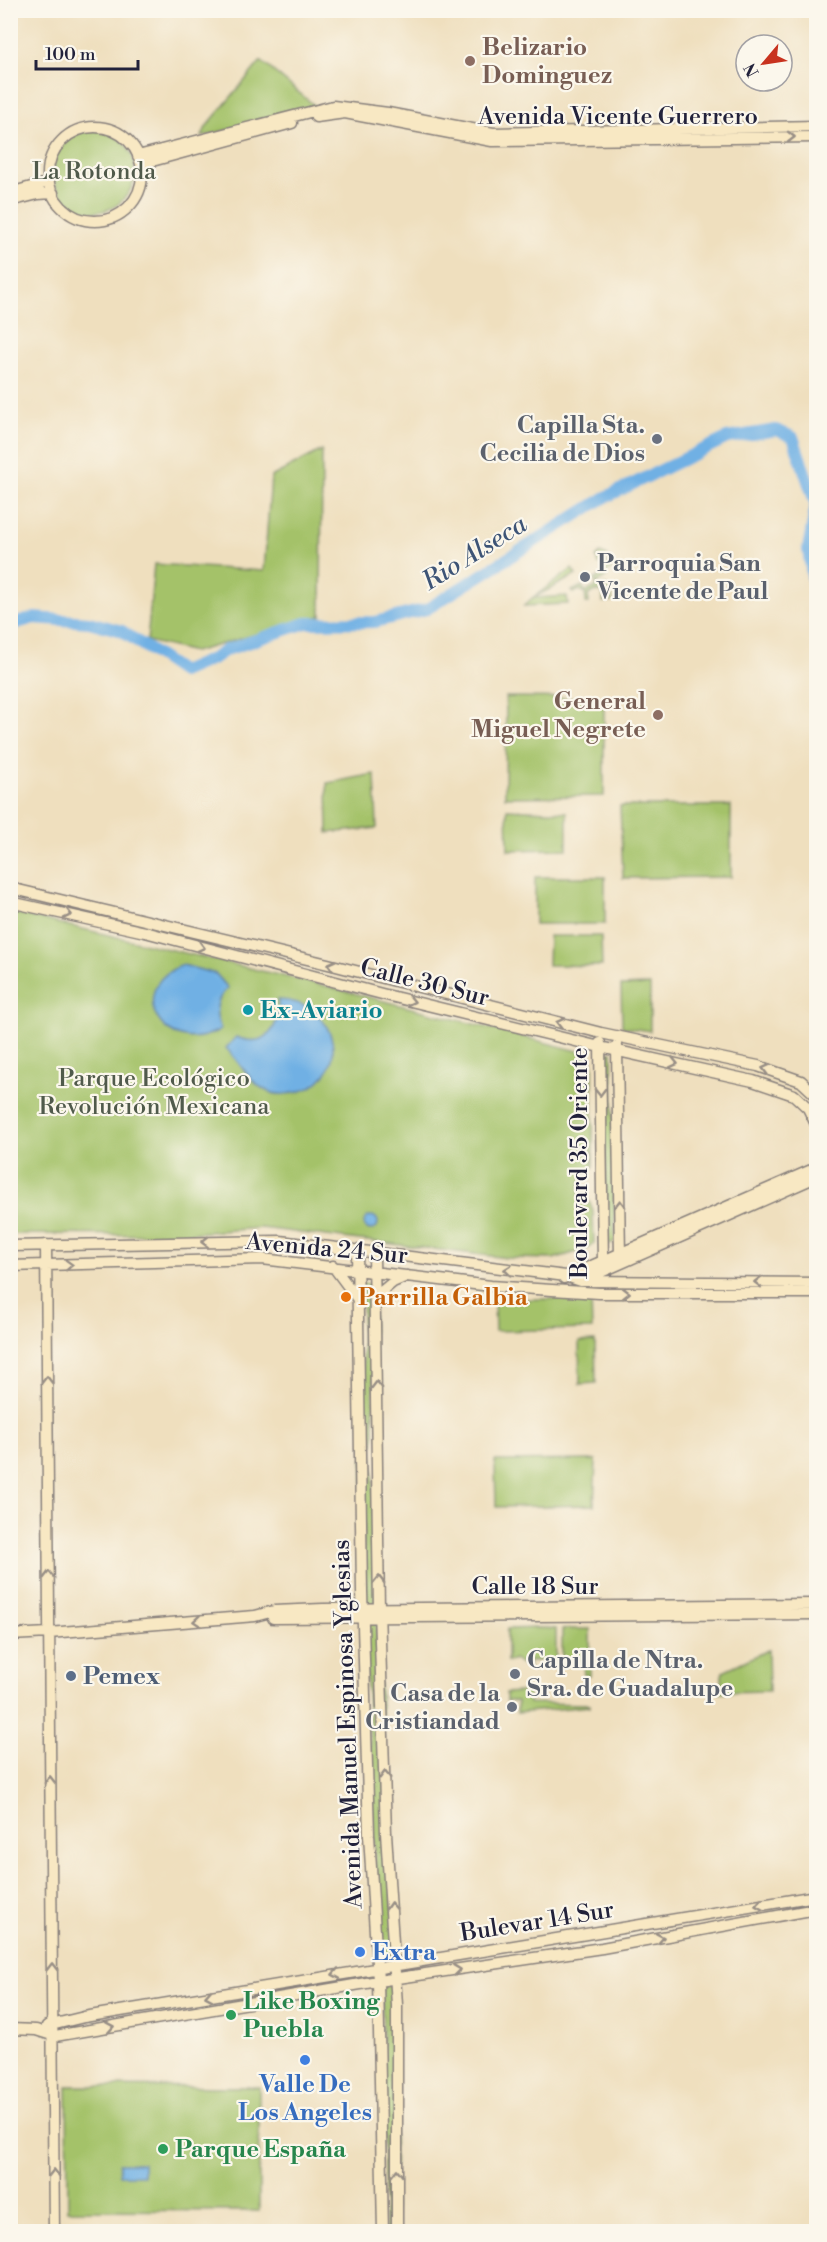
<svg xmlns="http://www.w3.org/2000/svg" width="827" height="2242" font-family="'Libre Bodoni',serif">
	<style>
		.green { fill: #a4c269; stroke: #637252; stroke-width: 1.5 }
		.water { fill: #70b0e4; stroke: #496990; stroke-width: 1.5 }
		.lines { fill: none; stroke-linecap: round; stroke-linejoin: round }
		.river { stroke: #70b0e4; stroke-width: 12 }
		.secondary-casing { stroke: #88807c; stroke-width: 13 }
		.secondary { stroke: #f8e8c3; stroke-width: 10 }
		.oneway { stroke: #988f86 }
		.education-dot { fill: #8d6e63; stroke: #fbf7ec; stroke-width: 2 }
		.worship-dot { fill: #6b7280; stroke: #fbf7ec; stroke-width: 2 }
		.culture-dot { fill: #0f9aa8; stroke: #fbf7ec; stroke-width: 2 }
		.food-dot { fill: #e8710a; stroke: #fbf7ec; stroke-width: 2 }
		.service-dot { fill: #5c6f8a; stroke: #fbf7ec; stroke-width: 2 }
		.shop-dot { fill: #3f7fe0; stroke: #fbf7ec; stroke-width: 2 }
		.leisure-dot { fill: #2e9e5b; stroke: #fbf7ec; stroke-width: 2 }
		.labels { text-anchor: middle; stroke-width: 4.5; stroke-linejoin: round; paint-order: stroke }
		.education-label { font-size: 24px; font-weight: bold; fill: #785e54; stroke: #fbf7ec; text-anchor: start }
		.street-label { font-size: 24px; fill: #22223b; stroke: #fbf7ec }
		.park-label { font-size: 24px; fill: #505a4b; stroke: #fbf7ec }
		.worship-label { font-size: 24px; font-weight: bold; fill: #5b616d; stroke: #fbf7ec; text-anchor: end }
		.culture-label { font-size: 24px; font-weight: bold; fill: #0d838f; stroke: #fbf7ec; text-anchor: start }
		.food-label { font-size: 24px; font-weight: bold; fill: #c56008; stroke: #fbf7ec; text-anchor: start }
		.service-label { font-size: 24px; font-weight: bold; fill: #4e5e75; stroke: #fbf7ec; text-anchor: start }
		.shop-label { font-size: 24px; font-weight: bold; fill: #366cbe; stroke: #fbf7ec; text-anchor: start }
		.leisure-label { font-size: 24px; font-weight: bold; fill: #27864d; stroke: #fbf7ec; text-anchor: start }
		.water-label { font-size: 26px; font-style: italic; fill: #3d5476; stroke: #fbf7ec }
	</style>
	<rect width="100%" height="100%" fill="#fbf7ec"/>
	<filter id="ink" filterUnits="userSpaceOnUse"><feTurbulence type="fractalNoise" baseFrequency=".0167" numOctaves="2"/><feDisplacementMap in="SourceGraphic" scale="12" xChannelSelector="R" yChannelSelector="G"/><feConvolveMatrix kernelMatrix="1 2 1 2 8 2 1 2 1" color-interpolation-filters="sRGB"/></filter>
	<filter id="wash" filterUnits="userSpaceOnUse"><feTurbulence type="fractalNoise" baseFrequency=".008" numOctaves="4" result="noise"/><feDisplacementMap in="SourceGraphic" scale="24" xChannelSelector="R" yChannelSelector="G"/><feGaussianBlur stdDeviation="1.35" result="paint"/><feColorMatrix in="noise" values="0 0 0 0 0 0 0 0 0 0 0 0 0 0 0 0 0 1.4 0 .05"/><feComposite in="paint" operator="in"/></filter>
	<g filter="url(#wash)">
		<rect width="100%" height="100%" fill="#efdfbe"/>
		<path class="green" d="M261 61 315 106 202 137 206 127Z
			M53 171a41 41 0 1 1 82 0a41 41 0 1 1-82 0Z
			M322 450 321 616 194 652 147 641 154 564 264 571 271 477Z
			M600 553 608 556 606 564 610 566 611 570 605 573 607 577 597 583 600 587 605 585 608 590H612V602H603V593L596 591 588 595 589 603H586L585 593 580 590 573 593 572 591 582 586 586 592 597 586 594 580 605 573 602 569 604 565 598 564 596 557Z
			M572 569 576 575 533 598 567 596 568 604 524 606 532 598Z
			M506 697 604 698V796L505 797Z
			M375 774 377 828 328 833 327 783Z
			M620 806H731V877L623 878Z
			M507 809 567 812V849L508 850Z
			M535 877H605V924H535Z
			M10 912 326 986 590 1054 593 1063V1167C582 1181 578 1178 580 1198L589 1201 593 1210 594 1243 587 1249 553 1259 507 1258 261 1228 165 1235 11 1234Z
			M549 936H601L602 966 548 965Z
			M650 985V1031L622 1027 621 986Z
			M605 1052H612L615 1242 605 1245Z
			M362 1284H373L374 1444H363Z
			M591 1298 592 1329 495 1331 494 1300Z
			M595 1341 596 1383 580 1384 579 1342Z
			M363 1459H373L376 1608 364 1607Z
			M596 1460 594 1505 496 1507 495 1461Z
			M376 1623 396 1962 380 1965 364 1624Z
			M540 1628 556 1629V1660L529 1661V1669L514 1659 507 1662V1629Z
			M562 1629H590V1676H584L583 1660H562Z
			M768 1650 769 1691 719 1692 723 1671Z
			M520 1692H528L529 1703 590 1704V1706L517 1713V1701H506V1693Z
			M393 1985 394 2071 389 2072 394 2073V2231H385L382 1986Z
			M67 2086 259 2087V2211L68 2210Z"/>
		<path class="water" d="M183 965 216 974 228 988C215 999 214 1015 221 1029 164 1063 121 987 183 965Z
			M278 1000C338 1000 355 1076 298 1092 288 1094 277 1096 267 1091 250 1083 239 1061 226 1048L236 1037C267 1049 280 1028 278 1000Z
			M364 1223a7 7 0 1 1 14 0a7 7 0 1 1-14 0Z
			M119 2163H143V2175H119Z"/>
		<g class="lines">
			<path class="river" d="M10 625 34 618 89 622 122 631 182 672 214 658 226 650 306 623 375 622 427 609 604 498 727 438 776 430 793 437 816 505 808 549 816 600"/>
		</g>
	</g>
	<g filter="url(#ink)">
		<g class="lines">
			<g class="secondary-casing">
				<path id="secondary" d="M316 117 345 113 492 141 816 137
					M48 174a47 47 0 1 1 94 0a47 47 0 1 1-94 0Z
					M138 156 333 106 388 113 493 133 816 126
					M141 164 292 123
					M10 193 49 182
					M10 201 38 194 53 193
					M10 888 328 964 601 1033 758 1066 801 1081 816 1095
					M10 902 145 932 382 994 600 1047 753 1081 794 1095 808 1108 816 1124
					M600 1043 603 1264
					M617 1046 620 1258
					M46 1245 54 2232
					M10 1246 280 1241 566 1276 581 1281 816 1283
					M357 1250 362 1591 369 1835 378 1981 383 2232
					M374 1253 379 1609 386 1833 397 2005V2232
					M10 1266 262 1259 491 1286 599 1293H816
					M333 1266 356 1297
					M564 1278 816 1168
					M583 1280 816 1177
					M375 1297 393 1282 407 1276
					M273 1618 816 1614
					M10 1635 49 1633 255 1616 274 1611 323 1609 816 1604
					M47 2026 84 2017 816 1896
					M10 2029 36 2030 55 2036 378 1981 602 1948 816 1909"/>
			</g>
			<use href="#secondary" class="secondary"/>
		</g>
		<defs><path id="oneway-chevron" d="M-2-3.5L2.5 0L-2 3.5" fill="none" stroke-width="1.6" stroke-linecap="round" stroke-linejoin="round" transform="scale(1.5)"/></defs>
		<g class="oneway">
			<use href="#oneway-chevron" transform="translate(791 137)"/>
			<use href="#oneway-chevron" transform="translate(68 914) rotate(13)"/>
			<use href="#oneway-chevron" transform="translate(201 947) rotate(15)"/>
			<use href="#oneway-chevron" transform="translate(331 965) rotate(-165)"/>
			<use href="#oneway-chevron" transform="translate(411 1001) rotate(13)"/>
			<use href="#oneway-chevron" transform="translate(560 1023) rotate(-166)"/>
			<use href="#oneway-chevron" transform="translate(674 1063) rotate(13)"/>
			<use href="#oneway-chevron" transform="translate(766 1069) rotate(-165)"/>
			<use href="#oneway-chevron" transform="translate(600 1092) rotate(89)"/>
			<use href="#oneway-chevron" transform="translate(620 1204) rotate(-89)"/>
			<use href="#oneway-chevron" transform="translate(205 1242) rotate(179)"/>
			<use href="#oneway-chevron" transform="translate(69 1265) rotate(-2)"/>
			<use href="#oneway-chevron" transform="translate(508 1270) rotate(-174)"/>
			<use href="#oneway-chevron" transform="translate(758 1282) rotate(180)"/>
			<use href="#oneway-chevron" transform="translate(626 1293) rotate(-1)"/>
			<use href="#oneway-chevron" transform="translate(47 1380) rotate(-90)"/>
			<use href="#oneway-chevron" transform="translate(377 1385) rotate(-91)"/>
			<use href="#oneway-chevron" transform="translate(49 1575) rotate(-91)"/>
			<use href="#oneway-chevron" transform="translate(379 1580) rotate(-90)"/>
			<use href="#oneway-chevron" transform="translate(197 1621) rotate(175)"/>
			<use href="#oneway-chevron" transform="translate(385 1775) rotate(-92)"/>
			<use href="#oneway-chevron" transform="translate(50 1780) rotate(-90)"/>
			<use href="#oneway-chevron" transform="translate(759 1905) rotate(171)"/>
			<use href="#oneway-chevron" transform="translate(391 1906) rotate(-93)"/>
			<use href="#oneway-chevron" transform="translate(660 1938) rotate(-10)"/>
			<use href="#oneway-chevron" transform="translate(52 1967) rotate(-90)"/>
			<use href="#oneway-chevron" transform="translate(457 1970) rotate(-7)"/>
			<use href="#oneway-chevron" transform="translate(336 1974) rotate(170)"/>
			<use href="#oneway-chevron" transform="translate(209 1996) rotate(170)"/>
			<use href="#oneway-chevron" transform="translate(110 2027) rotate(-10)"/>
			<use href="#oneway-chevron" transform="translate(54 2173) rotate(-90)"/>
			<use href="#oneway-chevron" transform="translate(397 2173) rotate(-90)"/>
		</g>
	</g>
	<g class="education-dot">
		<circle cx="470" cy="61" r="6"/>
		<circle cx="658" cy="715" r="6"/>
	</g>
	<g class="worship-dot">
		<circle cx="657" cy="439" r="6"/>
		<circle cx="585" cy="577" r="6"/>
		<circle cx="515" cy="1674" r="6"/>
		<circle cx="512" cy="1707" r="6"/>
	</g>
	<circle class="culture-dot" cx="248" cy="1010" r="6"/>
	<circle class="food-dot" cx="346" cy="1297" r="6"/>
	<circle class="service-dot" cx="71" cy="1676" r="6"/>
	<g class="shop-dot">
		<circle cx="360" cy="1952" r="6"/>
		<circle cx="305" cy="2060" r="6"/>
	</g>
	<g class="leisure-dot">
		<circle cx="231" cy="2015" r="6"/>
		<circle cx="163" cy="2149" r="6"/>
	</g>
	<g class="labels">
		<g class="education-label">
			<text x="482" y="55">Belizario<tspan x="482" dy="28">Dominguez</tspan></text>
			<text x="646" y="709" text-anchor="end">General<tspan x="646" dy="28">Miguel Negrete</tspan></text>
		</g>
		<g class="street-label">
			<text x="618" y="124">Avenida Vicente Guerrero</text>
			<text transform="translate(425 982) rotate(14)" y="8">Calle 30 Sur</text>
			<text transform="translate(579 1163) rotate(-90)" y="8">Boulevard 35 Oriente</text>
			<text transform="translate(327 1248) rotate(5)" y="8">Avenida 24 Sur</text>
			<text x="535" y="1594">Calle 18 Sur</text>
			<text transform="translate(347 1724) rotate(-92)" y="8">Avenida Manuel Espinosa Yglesias</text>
			<text transform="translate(537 1921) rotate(-9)" y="8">Bulevar 14 Sur</text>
		</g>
		<g class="park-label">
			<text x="94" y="179">La Rotonda</text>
			<text x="154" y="1086">Parque Ecológico<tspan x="154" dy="28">Revolución Mexicana</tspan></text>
		</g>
		<g class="worship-label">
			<text x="645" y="433">Capilla Sta.<tspan x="645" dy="28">Cecilia de Dios</tspan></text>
			<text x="597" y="571" text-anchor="start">Parroquia San<tspan x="597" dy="28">Vicente de Paul</tspan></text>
			<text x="527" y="1668" text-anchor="start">Capilla de Ntra.<tspan x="527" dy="28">Sra. de Guadalupe</tspan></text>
			<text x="500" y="1701">Casa de la<tspan x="500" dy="28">Cristiandad</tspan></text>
		</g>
		<g class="culture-label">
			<text x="260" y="1018">Ex-Aviario</text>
		</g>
		<g class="food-label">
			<text x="358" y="1305">Parrilla Galbia</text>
		</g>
		<g class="service-label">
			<text x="83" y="1684">Pemex</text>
		</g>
		<g class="shop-label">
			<text x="372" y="1960">Extra</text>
			<text x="305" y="2092" text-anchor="middle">Valle De<tspan x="305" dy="28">Los Angeles</tspan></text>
		</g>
		<g class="leisure-label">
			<text x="243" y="2009">Like Boxing<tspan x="243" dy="28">Puebla</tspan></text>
			<text x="175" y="2157">Parque España</text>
		</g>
		<g class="water-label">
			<text transform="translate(474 552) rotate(-32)" y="9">Rio Alseca</text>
		</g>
	</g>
	<rect width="827" height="2242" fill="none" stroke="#fbf7ec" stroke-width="36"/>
	<g transform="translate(764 63) rotate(241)"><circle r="28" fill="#fbf7ec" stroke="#a4a2a5" stroke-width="1.5"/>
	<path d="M0-4.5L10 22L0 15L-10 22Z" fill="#c8321e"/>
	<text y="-9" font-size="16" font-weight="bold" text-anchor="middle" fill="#22223b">N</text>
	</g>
	<path d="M36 60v9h102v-9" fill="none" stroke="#22223b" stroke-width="3"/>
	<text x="45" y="60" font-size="18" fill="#22223b" stroke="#fbf7ec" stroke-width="4.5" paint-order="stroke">100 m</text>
</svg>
